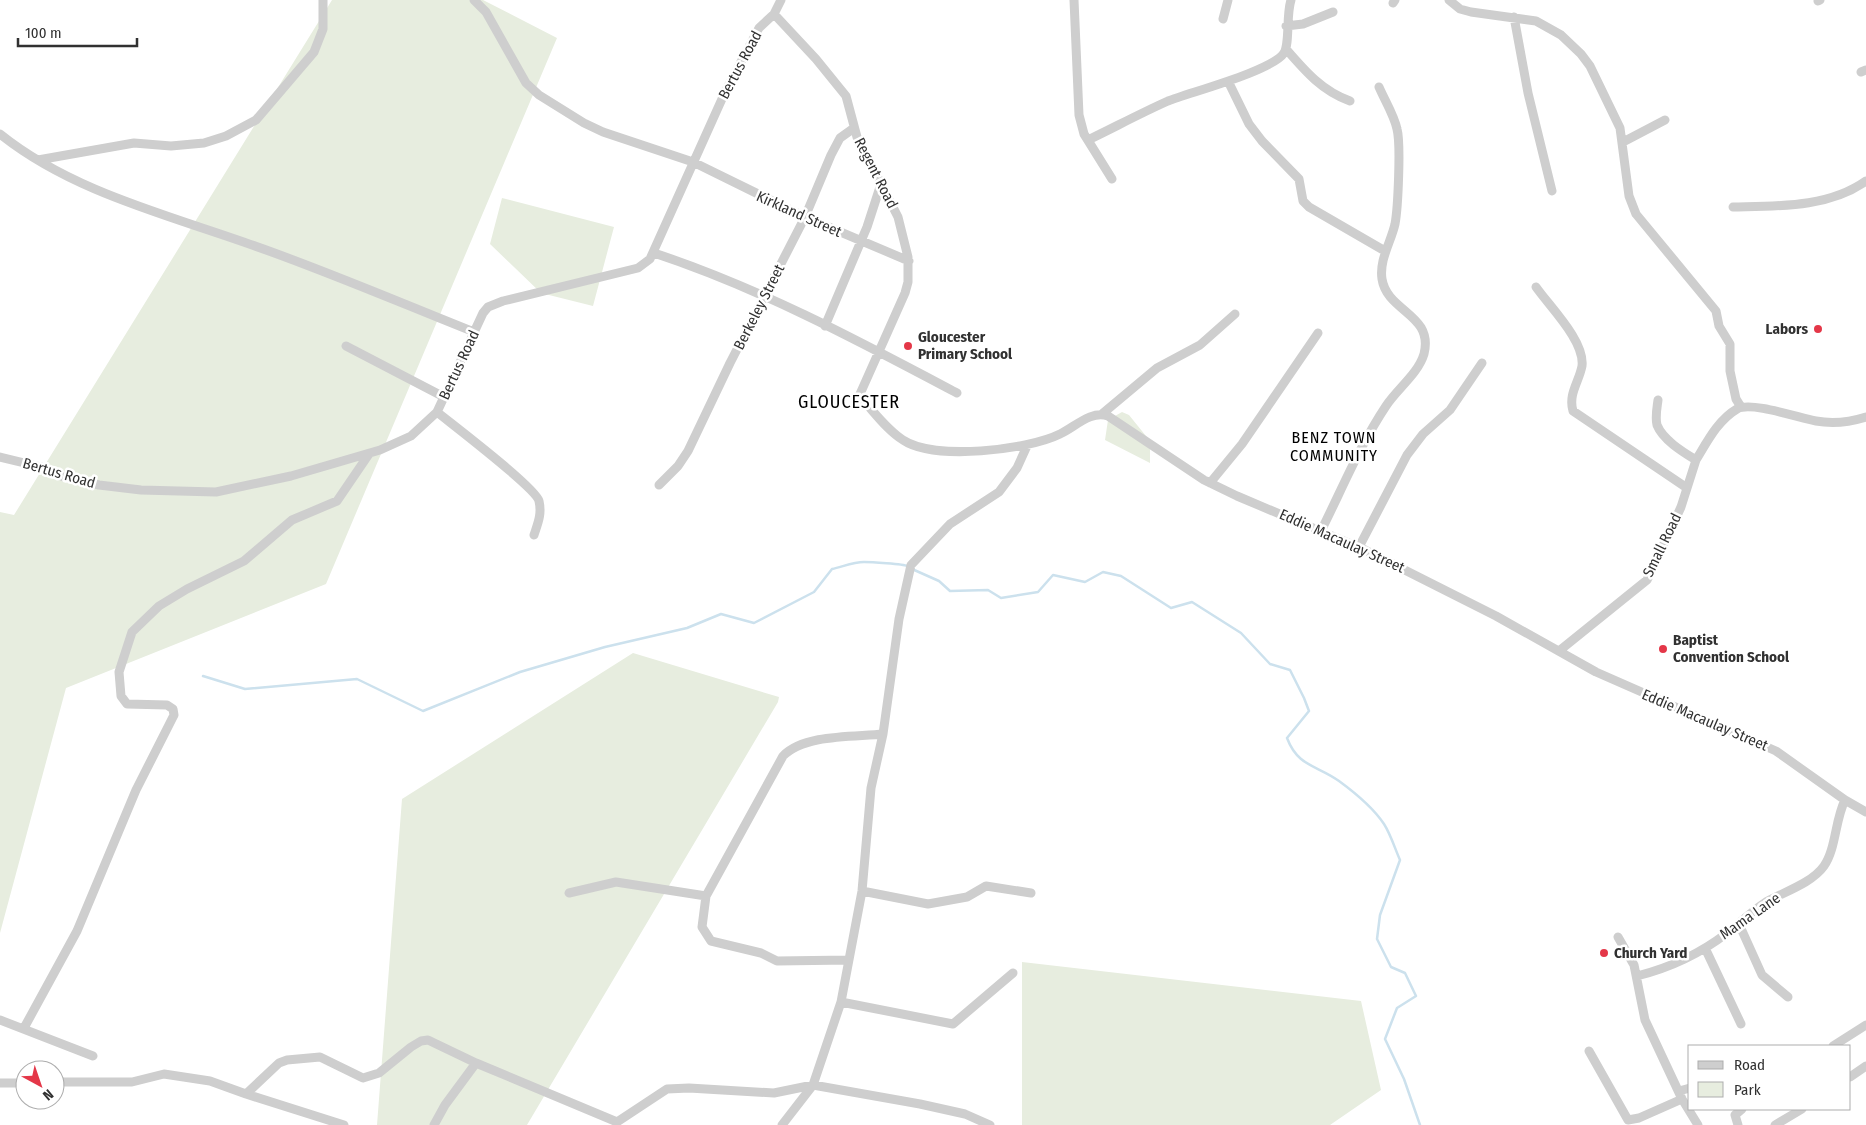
<svg xmlns="http://www.w3.org/2000/svg" width="1866" height="1125" font-family="'Fira Sans Condensed',sans-serif">
	<style>
		.green { fill: #e7eddf }
		.lines { fill: none; stroke-linecap: round; stroke-linejoin: round }
		.stream { stroke: #cce1ed; stroke-width: 2.5 }
		.minor { stroke: #cecece; stroke-width: 9 }
		.poi-dot { fill: #e43748; stroke: #fff; stroke-width: 2 }
		.labels { text-anchor: middle; stroke-width: 5; stroke-linejoin: round; paint-order: stroke }
		.street-label { font-size: 15px; fill: #313131; stroke: #fff }
		.poi-label { font-size: 15px; font-weight: bold; fill: #313131; stroke: #fff; text-anchor: start }
		.neighbourhood-label { font-size: 16px; letter-spacing: 1px; fill: #000; stroke: #fff }
		.quarter-label { font-size: 18px; letter-spacing: 1px; fill: #000; stroke: #fff }
	</style>
	<rect width="100%" height="100%" fill="#fff"/>
	<path class="green" d="M332 0H483L557 38 326 584 66 688 0 933V512L14 515Z
		M502 198 614 227 593 306 541 293 490 244Z
		M1122 412 1129 415 1150 441V463L1105 440 1108 420Z
		M633 653 779 697 778 702 527 1125H377L402 799Z
		M1022 962 1361 1001 1381 1090 1330 1125H1022Z"/>
	<g class="lines">
		<path class="stream" d="M912 569 939 581 950 591 988 590 1001 598 1038 592 1053 575 1085 582 1103 572 1121 576 1171 608 1192 602 1241 633 1270 664 1290 670 1304 698 1309 711 1287 738C1298 767 1317 765 1339 781 1354 792 1374 809 1384 824 1391 835 1395 849 1400 860L1380 915 1377 939 1391 967 1405 973 1416 996 1397 1008 1385 1039 1404 1079 1420 1125
			M203 676 245 689 357 679 423 711 520 672 605 647 687 628 721 614 754 623 814 592 832 569C842 567 853 562 864 562 870 562 904 564 907 566"/>
		<path class="minor" d="M474 0 486 12 526 83 539 95 584 123 603 132 693 162 805 217 909 261
			M1074 0 1079 115 1084 134 1112 179
			M1449 0 1460 9 1471 12 1536 21 1561 35 1581 54 1590 66 1620 128 1629 196 1636 214 1716 311 1719 326 1730 344V371L1736 399 1741 407
			M1818 1 1820 0
			M1393 3 1395 0
			M774 14 816 59 846 96 857 137 898 217 908 257V282L905 293 860 394 862 399C875 413 887 430 903 440 934 461 1028 450 1060 434 1075 427 1091 410 1108 416L1204 480 1237 496 1365 550 1496 616 1596 672 1776 751 1845 800 1866 812
			M1514 17 1528 93 1552 191
			M1223 19 1228 0
			M1286 26 1303 24 1333 12
			M1286 49C1305 71 1322 91 1350 101
			M1861 72 1866 70
			M1228 81 1249 124 1262 141 1299 179 1303 201 1309 207 1385 251
			M0 134C72 192 169 215 255 246 329 272 401 303 474 332
			M1088 140C1115 127 1141 113 1168 101 1191 92 1272 71 1284 53 1290 43 1286 15 1291 0
			M1623 142 1665 120
			M38 160 134 143 171 146 204 143 226 136 256 120 314 52 323 29V0
			M1733 207C1778 206 1828 208 1866 181
			M654 253C760 288 859 341 957 393
			M1536 287C1550 307 1585 341 1582 366 1579 382 1568 394 1573 411L1687 488
			M825 326 867 227 881 184
			M346 346 444 397
			M437 412C453 425 536 488 539 501 542 514 538 523 534 535
			M1102 414 1157 368 1200 345 1235 314
			M0 457 41 467 64 477 99 485 141 490 216 492 291 476 380 450 411 436 437 412 483 313 488 307 503 301 638 268 650 259 726 90 759 28 774 14 781 0
			M1696 460C1707 442 1718 420 1737 409 1751 401 1799 418 1816 421 1833 424 1850 422 1866 417
			M1210 483 1242 444 1318 333
			M659 485 678 466 688 451 730 363 805 217 831 155 840 138 854 128
			M1321 531C1342 489 1360 445 1386 406 1397 389 1418 374 1424 354 1434 314 1387 312 1382 279 1379 260 1391 242 1395 224 1398 208 1401 144 1397 129 1394 115 1385 101 1379 87
			M1359 547 1407 455 1423 434 1450 410 1482 363
			M1559 651 1647 580 1681 507 1696 460C1683 452 1663 440 1657 425 1655 417 1657 408 1658 400
			M862 891 928 904 967 897 986 886 1031 893
			M569 893 616 882 706 896
			M1739 924 1762 975 1788 997
			M1618 937 1634 965 1645 1020 1682 1099 1698 1125
			M1705 948 1741 1024
			M849 960 777 961 761 953 711 941 702 927 706 896 783 756C804 734 854 737 883 734
			M1637 976C1669 968 1701 953 1727 933 1740 923 1752 911 1766 902 1784 892 1812 883 1824 866 1836 849 1835 820 1845 800
			M841 1002 953 1024 1013 973
			M0 1020 93 1056
			M24 1028 77 931 136 790 174 715 173 709 167 705 127 704 121 696 119 672 132 632 159 606 187 589 244 561 292 520 337 501 369 454
			M1833 1046 1866 1025
			M1589 1051 1628 1120 1639 1118 1682 1099
			M1850 1077 1866 1066
			M55 1082H132L164 1074 210 1081 246 1094 344 1125
			M0 1083H25
			M1679 1091 1690 1088
			M246 1094 279 1063 287 1060 320 1057 363 1078 379 1073 411 1047 421 1041 428 1040 476 1063 617 1122 667 1089 689 1088 774 1093 813 1085 920 1104 965 1114 990 1125
			M434 1125 445 1105 476 1063
			M782 1125 813 1085 841 1002 862 891 871 788 883 734 899 619 911 565 950 524 999 492 1017 468 1027 446
			M1738 1125 1735 1115 1742 1109
			M1775 1125 1802 1109"/>
	</g>
	<g class="poi-dot">
		<circle cx="1818" cy="329" r="5"/>
		<circle cx="908" cy="346" r="5"/>
		<circle cx="1663" cy="649" r="5"/>
		<circle cx="1604" cy="953" r="5"/>
	</g>
	<g class="labels">
		<g class="street-label">
			<text transform="translate(740 65) rotate(-62)" y="5">Bertus Road</text>
			<text transform="translate(876 173) rotate(63)" y="5">Regent Road</text>
			<text transform="translate(799 214) rotate(24)" y="5">Kirkland Street</text>
			<text transform="translate(759 307) rotate(-63)" y="5">Berkeley Street</text>
			<text transform="translate(459 365) rotate(-65)" y="5">Bertus Road</text>
			<text transform="translate(59 473) rotate(16)" y="5">Bertus Road</text>
			<text transform="translate(1342 541) rotate(24)" y="5">Eddie Macaulay Street</text>
			<text transform="translate(1662 545) rotate(-64)" y="5">Small Road</text>
			<text transform="translate(1705 720) rotate(23)" y="5">Eddie Macaulay Street</text>
			<text transform="translate(1750 916) rotate(-35)" y="5">Mama Lane</text>
		</g>
		<g class="poi-label">
			<text x="1808" y="334" text-anchor="end">Labors</text>
			<text x="918" y="342">Gloucester<tspan x="918" dy="17">Primary School</tspan></text>
			<text x="1673" y="645">Baptist<tspan x="1673" dy="17">Convention School</tspan></text>
			<text x="1614" y="958">Church Yard</text>
		</g>
		<g class="neighbourhood-label">
			<text x="1334" y="443">BENZ TOWN<tspan x="1334" dy="18">COMMUNITY</tspan></text>
		</g>
		<g class="quarter-label">
			<text x="849" y="408">GLOUCESTER</text>
		</g>
	</g>
	<rect x="1688" y="1045" width="162" height="65" fill="#ffffff" stroke="#adadad"/>
	<rect x="1698" y="1061" width="25" height="8" fill="#cecece" stroke="#adadad"/>
	<text x="1734" y="1070" font-size="15" fill="#313131">Road</text>
	<rect x="1698" y="1082" width="25" height="15" fill="#e7eddf" stroke="#adadad"/>
	<text x="1734" y="1095" font-size="15" fill="#313131">Park</text>
	<g transform="translate(40 1085) rotate(140)"><circle r="24" fill="#ffffff" stroke="#adadad"/>
	<path d="M0-4L9 19L0 12L-9 19Z" fill="#e43748"/>
	<text y="-8" font-size="14" font-weight="bold" text-anchor="middle" fill="#313131">N</text>
	</g>
	<path d="M18 38v8h119v-8" fill="none" stroke="#313131" stroke-width="2.5"/>
	<text x="25" y="38" font-size="15" fill="#313131" stroke="#ffffff" stroke-width="4" paint-order="stroke">100 m</text>
</svg>
